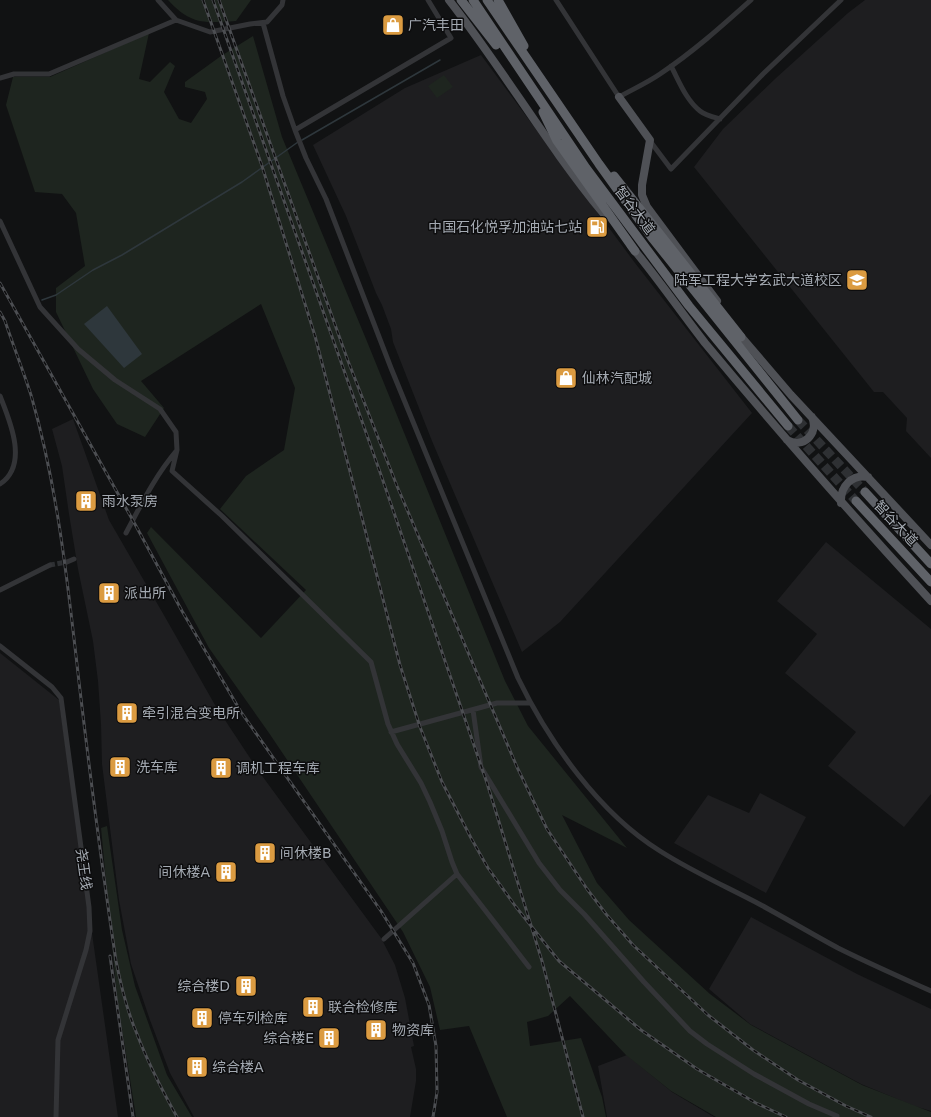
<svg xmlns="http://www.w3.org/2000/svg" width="931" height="1117" font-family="'DejaVu Sans','Noto Sans SC',sans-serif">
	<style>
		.built { fill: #1e1e20 }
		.green { fill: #1e251f }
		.water { fill: #2e373c }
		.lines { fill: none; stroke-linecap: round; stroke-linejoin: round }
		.stream { stroke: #2e373c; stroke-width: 1.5 }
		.street-tunnel { stroke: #2e3033; stroke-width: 5; stroke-dasharray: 5 2.5; stroke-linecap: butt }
		.highway-tunnel { stroke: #2e3033; stroke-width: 9; stroke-dasharray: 9 4.5; stroke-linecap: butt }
		.street { stroke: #333437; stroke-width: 5 }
		.primary { stroke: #4f5156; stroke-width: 8 }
		.highway { stroke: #5f6268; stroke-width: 9 }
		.rail-casing { stroke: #4c4e52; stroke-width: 3 }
		.rail { stroke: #0d0d0e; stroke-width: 1.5; stroke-dasharray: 4.5; stroke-linecap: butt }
		.labels { text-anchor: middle; stroke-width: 3; stroke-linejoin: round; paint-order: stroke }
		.poi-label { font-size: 14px; fill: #a4aab2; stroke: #0d0d0e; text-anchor: start }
		.street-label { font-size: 14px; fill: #a4aab2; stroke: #0d0d0e }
	</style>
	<rect width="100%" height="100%" fill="#111213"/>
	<path class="built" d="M865 0H931V458L906 431 907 418 883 392H874L694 167 723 129 776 78 848 13Z
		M481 55 635 263 752 413 560 622 522 652 432 441 393 342 391 329 382 305 376 293 346 216 313 145 405 88Z
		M73 419 109 520 165 617 215 705 260 773 381 938 395 965 405 998 414 1046 411 1047 416 1069V1081L410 1117H194L170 1073 150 1020 131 964 119 900 102 764 101 724 98 681 93 641 78 569 69 514 62 466 52 429Z
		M826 542 931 629V794L904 827 828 766 856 732 785 673 817 634 777 601Z
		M0 653 59 700 118 1117H0Z
		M760 793 806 817 766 893 674 843 708 795 749 813Z
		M751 917 857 974 931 1009V1111L914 1106 861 1084 750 1024 709 989Z
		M627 1055 672 1092 714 1117H607L598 1066Z"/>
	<path class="green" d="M168 0H251L236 21C204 23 191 25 168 0Z
		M149 33 139 79 150 82 170 62 175 66 164 92 179 119 191 123 207 99 205 92 185 87V82L221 56 253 36 282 137 366 339 505 681 528 726 627 848 562 815 597 883 629 920 710 994 751 1025 862 1085 931 1112V1117H716L671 1091 626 1055 570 996 548 1016 527 1022 530 1046 581 1038 602 1097 606 1117H507L469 1026 440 1030 430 987 403 932 269 733 209 648 147 533 151 527 261 638 306 590 220 509 246 476 284 450 295 388 261 304 141 381 164 408 145 437 117 424 93 389 56 312V288L85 266 76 213 62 194 35 192 6 105 13 77H50Z
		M444 75 453 87 437 98 428 86Z
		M107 826 122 930 135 986 167 1075 192 1117H136L117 997 101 828Z"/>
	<path class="water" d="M107 306 142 354 124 368 84 324Z"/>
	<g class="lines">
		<path class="stream" d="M302 140 440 60
			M42 300 56 295 93 270 122 255 242 182 298 142"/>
		<path class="street-tunnel" d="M50 565 67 562"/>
		<path class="highway-tunnel" d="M798 420 865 492
			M788 426 856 501"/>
		<path class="street" d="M158 0 176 20 210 32 250 24 267 22 282 5 283 0
			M556 0 619 97C633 89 647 83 660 74 693 52 722 26 751 0
			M263 23 283 96 295 130 306 158 326 199 391 368 518 678C549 742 599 813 660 851 693 872 727 887 761 905 787 919 812 934 838 948 868 963 900 977 931 991
			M671 66C679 81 686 100 700 111 705 115 713 117 720 119
			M0 78 14 74H49L176 20
			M295 130 451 38 428 0
			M650 141 671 169 763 74 841 0
			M0 221 40 307 78 349 115 380 160 409 176 432 177 450C155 476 142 503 126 533
			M0 396C10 421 29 465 0 484
			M177 450 172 471 222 516 371 662 388 724 397 744 421 783 430 802 442 831 452 862 457 874 529 967
			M67 562 74 559
			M0 590 50 565
			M0 646 52 687 61 698 89 907 90 931 86 950 58 1040 56 1117
			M473 710 481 767 539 863 560 890 584 914 644 982 690 1031 707 1044 754 1074 809 1104 837 1116
			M391 732 497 703H530
			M384 939 457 874"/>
		<path class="primary" d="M449 0C503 69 547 145 603 213
			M619 97 650 140 642 185V195L647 207 717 301
			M631 246C657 277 680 311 705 343 778 431 854 517 931 601
			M738 333 791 395 931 545
			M787 440C803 449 819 434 812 417
			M841 503C840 486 852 474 868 477"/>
		<path class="highway" d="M461 0 496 45
			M473 0 586 168 689 306 788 426
			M487 0 599 164 653 239 798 420
			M498 0 524 46
			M543 112 557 141 635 251
			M614 176 741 337
			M865 492 931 564
			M856 501 931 582"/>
		<g class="rail-casing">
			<path id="rail" d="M203 0 262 166 315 336 400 665 420 727 442 782 471 838 488 868 516 907 559 961 641 1030 697 1069 756 1103 786 1117
				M213 0 381 475 487 783 542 961 583 1117
				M219 0 348 361 397 486 517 767 547 829 587 889 606 914 633 945 708 1015 753 1050 798 1080 846 1106 871 1117
				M0 283 136 526 182 611 241 712 381 911 413 963 429 1005 436 1046 437 1092 433 1117
				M0 312 5 321C13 345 23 370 31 395 58 488 68 586 79 682 90 775 102 868 116 961 121 986 127 1011 137 1034 148 1063 162 1090 177 1117
				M110 956 133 1117"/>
		</g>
		<use href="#rail" class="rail"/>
	</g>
	<defs>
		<g id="shop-square" transform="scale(1.15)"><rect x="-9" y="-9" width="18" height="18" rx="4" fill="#db9b41" stroke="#0d0d0e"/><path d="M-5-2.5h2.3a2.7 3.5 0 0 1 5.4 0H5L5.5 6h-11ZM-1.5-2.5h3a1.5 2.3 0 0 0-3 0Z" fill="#fff"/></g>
		<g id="fuel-square" transform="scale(1.15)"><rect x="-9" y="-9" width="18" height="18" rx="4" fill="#db9b41" stroke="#0d0d0e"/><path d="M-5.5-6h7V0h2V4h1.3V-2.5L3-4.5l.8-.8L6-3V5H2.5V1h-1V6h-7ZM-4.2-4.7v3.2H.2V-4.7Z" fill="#fff"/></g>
		<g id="university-square" transform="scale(1.15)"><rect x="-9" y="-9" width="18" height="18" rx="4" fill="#db9b41" stroke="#0d0d0e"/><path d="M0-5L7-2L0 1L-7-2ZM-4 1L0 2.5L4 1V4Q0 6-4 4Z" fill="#fff"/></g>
		<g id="building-square" transform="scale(1.15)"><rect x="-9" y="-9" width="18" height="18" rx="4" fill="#db9b41" stroke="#0d0d0e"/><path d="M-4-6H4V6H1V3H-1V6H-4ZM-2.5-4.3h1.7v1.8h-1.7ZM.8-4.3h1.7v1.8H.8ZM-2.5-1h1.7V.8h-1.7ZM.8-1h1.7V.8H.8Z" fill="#fff"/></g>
	</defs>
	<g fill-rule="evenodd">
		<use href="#shop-square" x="393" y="25"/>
		<use href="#fuel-square" x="597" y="227"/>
		<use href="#university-square" x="857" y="280"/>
		<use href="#shop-square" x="566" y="378"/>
		<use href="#building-square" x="86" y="501"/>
		<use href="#building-square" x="109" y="593"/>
		<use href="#building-square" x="127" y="713"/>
		<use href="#building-square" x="120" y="767"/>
		<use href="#building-square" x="221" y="768"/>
		<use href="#building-square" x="265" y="853"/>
		<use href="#building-square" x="226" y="872"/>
		<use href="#building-square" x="246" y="986"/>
		<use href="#building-square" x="313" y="1007"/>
		<use href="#building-square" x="202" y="1018"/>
		<use href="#building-square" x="376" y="1030"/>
		<use href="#building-square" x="329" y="1038"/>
		<use href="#building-square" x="197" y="1067"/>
	</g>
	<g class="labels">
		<g class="poi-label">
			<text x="408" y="30">广汽丰田</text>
			<text x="582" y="232" text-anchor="end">中国石化悦孚加油站七站</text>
			<text x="842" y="285" text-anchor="end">陆军工程大学玄武大道校区</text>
			<text x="582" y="383">仙林汽配城</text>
			<text x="102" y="506">雨水泵房</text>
			<text x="124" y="598">派出所</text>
			<text x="142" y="718">牵引混合变电所</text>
			<text x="136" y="772">洗车库</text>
			<text x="236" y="773">调机工程车库</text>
			<text x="280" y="858">间休楼B</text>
			<text x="210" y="877" text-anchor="end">间休楼A</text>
			<text x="230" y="991" text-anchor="end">综合楼D</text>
			<text x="328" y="1012">联合检修库</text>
			<text x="218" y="1023">停车列检库</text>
			<text x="392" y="1035">物资库</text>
			<text x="314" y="1043" text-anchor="end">综合楼E</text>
			<text x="212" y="1072">综合楼A</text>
		</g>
		<g class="street-label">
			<text transform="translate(635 210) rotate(53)" y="5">智谷大道</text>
			<text transform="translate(896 523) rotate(47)" y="5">智谷大道</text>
			<text transform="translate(84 869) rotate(82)" y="5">尧王线</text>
		</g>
	</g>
</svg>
